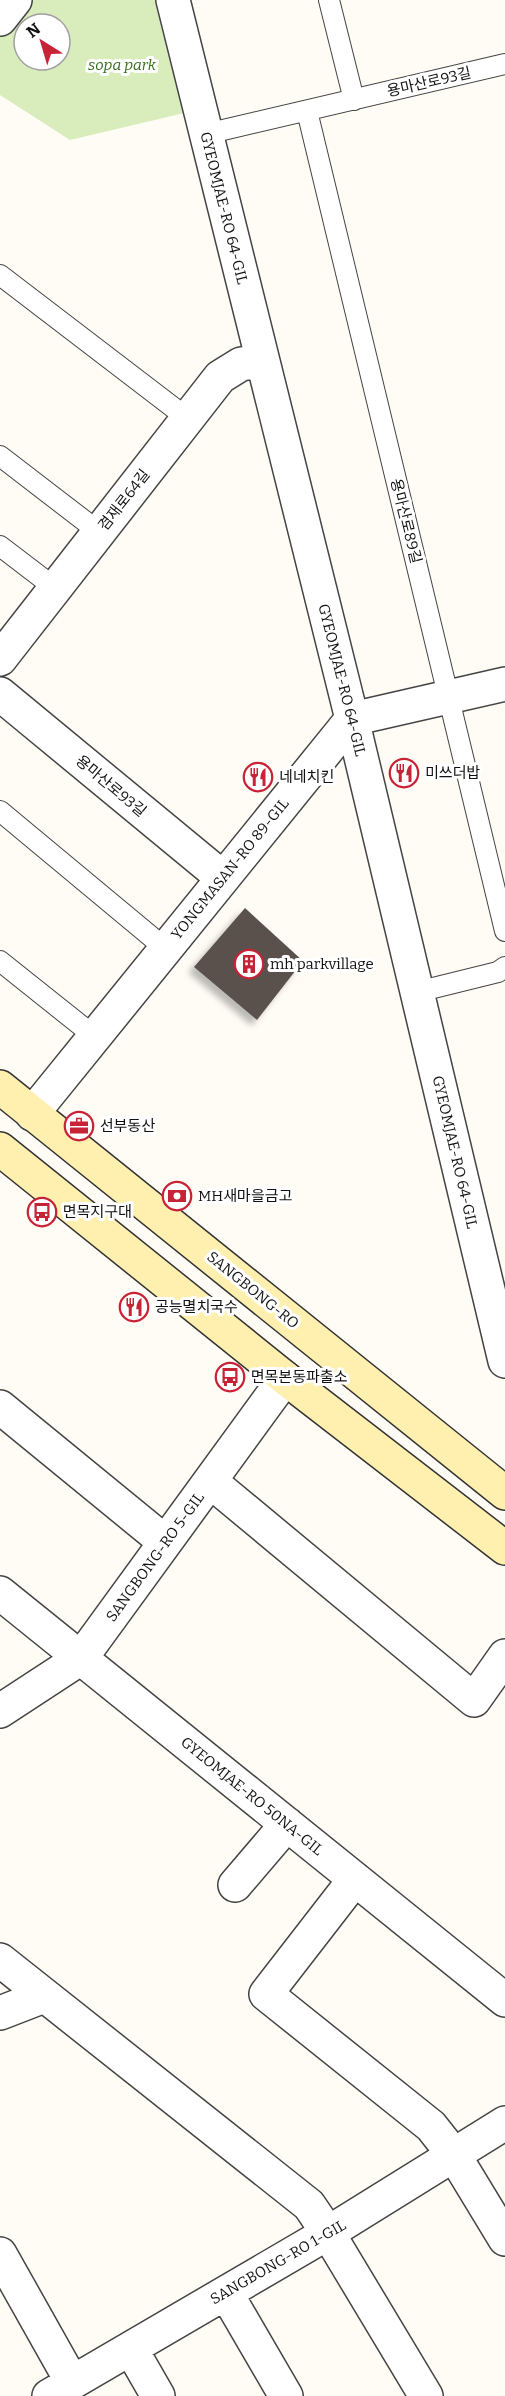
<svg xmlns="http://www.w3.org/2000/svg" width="505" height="2396" font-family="Bitter,'Noto Sans KR',serif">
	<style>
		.green { fill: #d8ecbc; fill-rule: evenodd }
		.building { fill: #5a514d; filter: url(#shadow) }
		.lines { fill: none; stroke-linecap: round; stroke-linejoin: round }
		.service-casing { stroke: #444; stroke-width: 22 }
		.minor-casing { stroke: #444; stroke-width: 36 }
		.secondary-casing { stroke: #333; stroke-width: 36 }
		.service { stroke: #fff; stroke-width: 20 }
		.minor { stroke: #fff; stroke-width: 33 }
		.secondary { stroke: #fff0b0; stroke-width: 33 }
		.labels { text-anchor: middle; stroke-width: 6; stroke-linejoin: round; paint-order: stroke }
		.park-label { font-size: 15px; font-style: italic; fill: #346c1d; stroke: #fff }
		.street-label { font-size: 15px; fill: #111; stroke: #fff }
		.poi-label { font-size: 15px; fill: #111; stroke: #fff; text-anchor: start }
	</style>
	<defs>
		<filter id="shadow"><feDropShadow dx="-5.5" dy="5.5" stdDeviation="3" flood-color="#0004"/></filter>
	</defs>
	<rect width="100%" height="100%" fill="#fffcf5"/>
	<path class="green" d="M19 0H170L197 110 70 140 0 95V24ZM24 24H60V60H24Z"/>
	<path class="building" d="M245 908 303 961 257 1020 194 967Z"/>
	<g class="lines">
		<g class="service-casing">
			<path id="service" d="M329 0 354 100
				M307 111 505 931
				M206 134 505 64
				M0 275 187 418
				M0 456 99 532
				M0 546 55 588
				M0 811 166 949
				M0 961 94 1036
				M417 992 498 972 505 967"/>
		</g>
		<g class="minor-casing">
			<path id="minor" d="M173 0 352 719 505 1361
				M0 19 15 0
				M0 659 220 377 241 364 262 361
				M0 694 223 878
				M32 1114 352 719 505 684
				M0 1407 165 1542
				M210 1481 474 1700 505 1656
				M0 1593 505 2000
				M0 1711 81 1658 285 1378
				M355 1879 266 1994 431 2126 454 2155 505 2239
				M235 1885 287 1824
				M0 1960 309 2205 328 2233 426 2396
				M0 2013 44 1996
				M0 2254 72 2382
				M226 2293 286 2396
				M131 2349 158 2396
				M49 2396 328 2233 505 2123"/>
		</g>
		<g class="secondary-casing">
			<path id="secondary" d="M0 1087 505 1493
				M0 1149 285 1378 505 1548"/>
		</g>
		<use href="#service" class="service"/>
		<use href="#minor" class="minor"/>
		<use href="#secondary" class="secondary"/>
	</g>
	<defs>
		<g id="restaurant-ring" transform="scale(1.5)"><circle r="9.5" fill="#fff" stroke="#c72337" stroke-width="1.5"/><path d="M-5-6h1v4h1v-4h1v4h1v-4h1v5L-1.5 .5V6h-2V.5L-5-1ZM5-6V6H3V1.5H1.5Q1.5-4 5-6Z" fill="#c72337"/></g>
		<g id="building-ring" transform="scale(1.5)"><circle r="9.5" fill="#fff" stroke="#c72337" stroke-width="1.5"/><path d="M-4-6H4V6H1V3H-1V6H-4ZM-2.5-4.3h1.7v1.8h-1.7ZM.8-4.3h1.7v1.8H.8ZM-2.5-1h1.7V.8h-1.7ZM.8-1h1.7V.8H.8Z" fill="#c72337"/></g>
		<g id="office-ring" transform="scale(1.5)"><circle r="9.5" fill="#fff" stroke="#c72337" stroke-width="1.5"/><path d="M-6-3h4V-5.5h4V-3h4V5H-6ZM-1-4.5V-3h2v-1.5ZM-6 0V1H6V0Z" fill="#c72337"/></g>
		<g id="bank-ring" transform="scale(1.5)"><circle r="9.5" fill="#fff" stroke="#c72337" stroke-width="1.5"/><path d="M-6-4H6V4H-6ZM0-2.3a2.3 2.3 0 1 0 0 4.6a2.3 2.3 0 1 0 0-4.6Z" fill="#c72337"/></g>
		<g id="bus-ring" transform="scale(1.5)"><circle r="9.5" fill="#fff" stroke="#c72337" stroke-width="1.5"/><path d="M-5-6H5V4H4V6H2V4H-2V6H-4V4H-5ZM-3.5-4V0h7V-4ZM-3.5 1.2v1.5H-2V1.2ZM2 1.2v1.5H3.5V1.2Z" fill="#c72337"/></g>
	</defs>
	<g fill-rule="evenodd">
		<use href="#restaurant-ring" x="404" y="773"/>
		<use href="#restaurant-ring" x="258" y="777"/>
		<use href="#building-ring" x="249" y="964"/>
		<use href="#office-ring" x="79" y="1126"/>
		<use href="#bank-ring" x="177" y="1196"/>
		<use href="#bus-ring" x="42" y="1212"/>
		<use href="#restaurant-ring" x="134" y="1307"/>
		<use href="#bus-ring" x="230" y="1377"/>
	</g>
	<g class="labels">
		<g class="park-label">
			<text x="122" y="70">sopa park</text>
		</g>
		<g class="street-label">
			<text transform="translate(429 82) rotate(-13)" y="5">용마산로93길</text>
			<text transform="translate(224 208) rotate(76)" y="5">GYEOMJAE-RO 64-GIL</text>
			<text transform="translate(124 500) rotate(-52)" y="5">겸재로64길</text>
			<text transform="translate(406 521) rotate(76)" y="5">용마산로89길</text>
			<text transform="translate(342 680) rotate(76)" y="5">GYEOMJAE-RO 64-GIL</text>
			<text transform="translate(111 786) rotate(40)" y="5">용마산로93길</text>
			<text transform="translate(230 869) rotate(-51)" y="5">YONGMASAN-RO 89-GIL</text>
			<text transform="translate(455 1152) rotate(77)" y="5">GYEOMJAE-RO 64-GIL</text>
			<text transform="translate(253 1290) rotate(39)" y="5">SANGBONG-RO</text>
			<text transform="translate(155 1557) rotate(-54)" y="5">SANGBONG-RO 5-GIL</text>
			<text transform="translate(252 1796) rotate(39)" y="5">GYEOMJAE-RO 50NA-GIL</text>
			<text transform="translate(278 2262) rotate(-30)" y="5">SANGBONG-RO 1-GIL</text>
		</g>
		<g class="poi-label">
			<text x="425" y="778">미쓰더밥</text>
			<text x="279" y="782">네네치킨</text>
			<text x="270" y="969">mh parkvillage</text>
			<text x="100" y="1131">선부동산</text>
			<text x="198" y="1201">MH새마을금고</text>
			<text x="63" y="1217">면목지구대</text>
			<text x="155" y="1312">공능멸치국수</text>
			<text x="251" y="1382">면목본동파출소</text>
		</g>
	</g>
	<g transform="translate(42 42) rotate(323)"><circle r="28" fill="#ffffff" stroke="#a0a0a0" stroke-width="1.5"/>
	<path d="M0-4.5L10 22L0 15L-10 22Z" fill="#c72337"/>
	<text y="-9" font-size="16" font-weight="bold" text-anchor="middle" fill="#111111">N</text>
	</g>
</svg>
